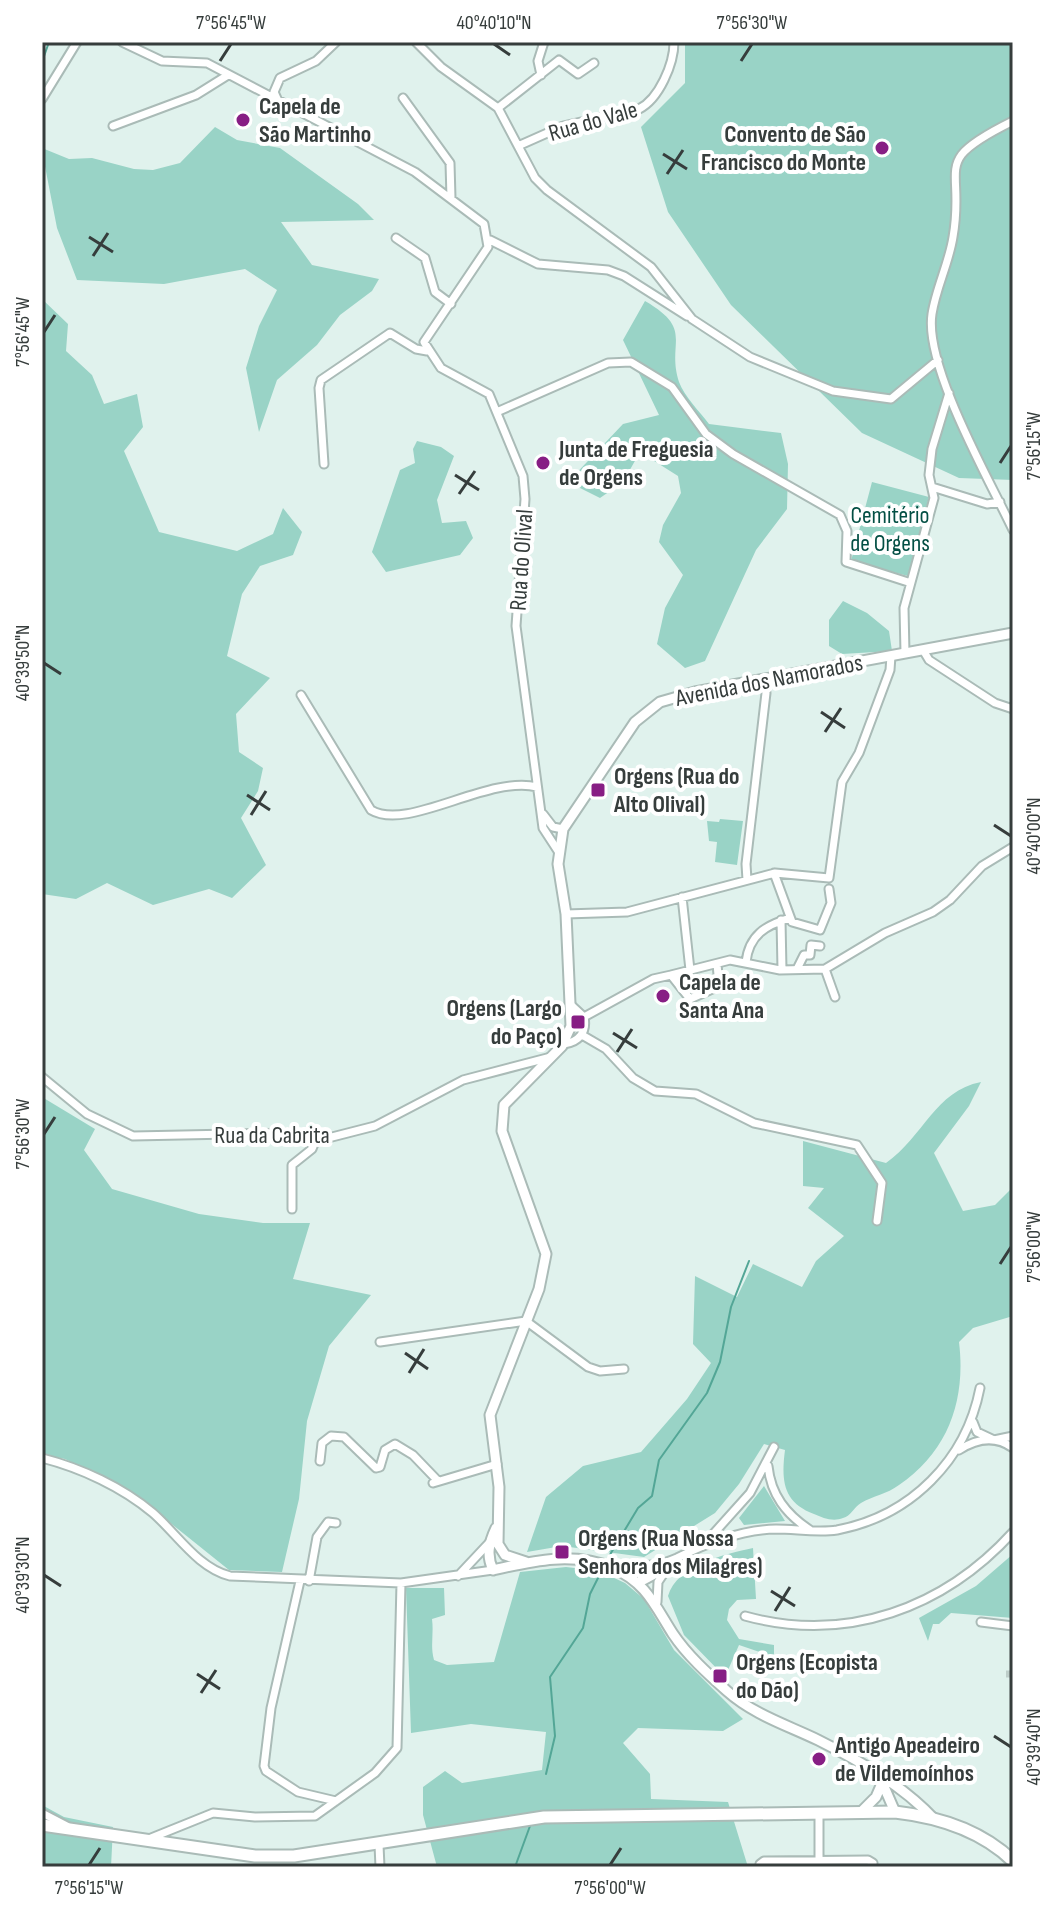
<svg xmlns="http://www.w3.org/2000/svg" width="1055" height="1909" font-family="'Sofia Sans Condensed',sans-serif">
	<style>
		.green { fill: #99d3c6 }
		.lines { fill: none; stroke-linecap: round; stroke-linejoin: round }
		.stream { stroke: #53a696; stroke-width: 2 }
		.street-tunnel { stroke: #bececa; stroke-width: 7; stroke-dasharray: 7 3.5; stroke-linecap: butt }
		.street-casing { stroke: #aabbb7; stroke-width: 11 }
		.secondary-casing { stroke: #aabbb7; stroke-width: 13 }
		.primary-casing { stroke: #aabbb7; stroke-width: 15 }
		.street { stroke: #fff; stroke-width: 7 }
		.secondary { stroke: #fff; stroke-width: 9 }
		.primary { stroke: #fff; stroke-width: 11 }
		.ticks { fill: none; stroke: #363d3c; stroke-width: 3 }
		.poi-dot { fill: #871e84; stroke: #fff; stroke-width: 3 }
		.labels { text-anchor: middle; stroke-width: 8; stroke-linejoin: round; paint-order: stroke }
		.poi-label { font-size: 24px; font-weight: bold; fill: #363d3c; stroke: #fff; text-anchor: start }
		.street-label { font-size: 24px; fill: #363d3c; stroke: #fff }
		.park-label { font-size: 24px; fill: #034f44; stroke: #fff }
		.neatline { fill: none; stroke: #363d3c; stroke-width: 3 }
		.ticks-label { font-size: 20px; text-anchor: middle; fill: #363d3c }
	</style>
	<rect width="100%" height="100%" fill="#e0f2ed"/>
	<path class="green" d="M685 42H1013V480L959 478 862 433 731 305 668 212 641 127 685 83Z
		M215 127 237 140 280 148 358 204 374 220 281 222 312 265 379 279 372 291 340 315 317 345 277 380 259 432 246 368 259 326 277 290 245 269 164 284 77 280 57 228 42 151V148L69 159 92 158 134 169 153 170 180 163Z
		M42 299 68 324 66 351 92 375 104 404 137 394 143 427 124 451 159 532 237 551 273 534 283 508 302 532 293 555 260 566 242 594 227 656 270 678 236 714 239 752 263 768 258 791 241 818 266 865 232 898 209 889 153 905 107 883 76 899 42 894Z
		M645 301C695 330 666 342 679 382 684 396 700 412 709 424L781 433 788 464 787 509 756 550 705 661 685 668 657 644 665 608 683 575 659 542 663 525 681 493 678 476 640 452 623 482 600 498 568 482 623 424 659 415 623 340Z
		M417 441 441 447 454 456 437 500 442 523 466 521 473 538 460 555 386 572 372 552 400 470 415 463 413 449Z
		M872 482 929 497 908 576 851 561Z
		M843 601 867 613 889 631 892 651 842 654 829 646V620Z
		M720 819 743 821 737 865 715 862 717 842 709 841 707 821 719 822Z
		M981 1082 969 1106 934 1153 963 1211 995 1205 1013 1187V1316L973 1328 959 1342C966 1399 949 1451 899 1485 887 1494 873 1496 861 1503 854 1507 851 1516 843 1518 833 1522 823 1518 814 1514 783 1502 781 1481 785 1450L764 1444 739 1484 715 1513 644 1557 562 1546 527 1552 546 1497 583 1466 641 1452 687 1399 711 1363 693 1344 695 1276 737 1297 753 1264 802 1287 816 1261 844 1236 808 1208 824 1188 803 1186V1141L886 1163C924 1136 935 1091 981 1082Z
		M42 1097 95 1129 84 1150 112 1189 199 1214 263 1223H310L293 1279 371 1295 329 1346 307 1421 299 1499 282 1572 229 1570 133 1493 65 1459 42 1454Z
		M764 1486 785 1521 744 1525 739 1518Z
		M753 1548 756 1599 737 1600 729 1609 727 1620 739 1639 774 1645V1657L739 1645 725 1677 684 1635 668 1596C677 1565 725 1554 753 1548Z
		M1013 1554V1618L951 1613 939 1624H933L928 1641 919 1618 976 1586Z
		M566 1567 599 1571 625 1583 644 1599 674 1650 743 1719 723 1731 638 1728 623 1743 650 1774 651 1799 728 1802 748 1867H437L423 1815V1787L445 1771 462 1783 542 1770 546 1732 471 1724 411 1733 406 1588H444L445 1615 432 1619C434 1634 430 1646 434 1660L447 1665 494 1662 520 1572Z
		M42 1805 64 1817 113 1827 111 1867H42Z"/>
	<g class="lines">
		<path class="stream" d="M42 62 49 42
			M608 1558 638 1508 652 1496 659 1460 707 1393 720 1362 731 1307 749 1261
			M546 1774 555 1736 550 1677 583 1628 590 1594 601 1572
			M515 1867 530 1826"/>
		<path class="street-tunnel" d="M1006 1674H1010"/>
		<g class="street-casing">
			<path id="street" d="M122 42 162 61 207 63 415 172 484 224 488 247 424 342 441 368 489 394 523 476 525 499 516 626 543 828 558 851
				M416 42 441 67 498 108 535 178 547 190 651 267 692 319 750 357 833 391 891 399 938 360
				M541 75 538 61 544 42
				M403 98 450 163 451 198
				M42 99 77 42
				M278 101 274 92 280 78 316 61 336 42
				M498 108 559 60 578 74 594 63
				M1013 121C928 163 966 164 953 237 949 263 936 288 932 314 924 366 990 481 1013 530
				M113 126 196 95 228 75
				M518 146 563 126 639 109C659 99 674 64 674 42
				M396 238 425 258 435 292 451 304
				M490 240 538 264 608 270 624 276 687 316
				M499 411 608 363 631 362 672 387 706 434 733 454 840 515 847 531 846 562 908 582
				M324 464 319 388 321 380 390 333 416 349 427 351
				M932 487 987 504 1000 502
				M923 650 929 660 995 703 1013 709
				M905 653 904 608 934 498 929 475 932 449 949 393
				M301 695 371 810C408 832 487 775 537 787
				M543 814 553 827 563 829
				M774 873 792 922 820 930 831 903 829 889
				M747 880 746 864 766 693 764 679
				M682 897 690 970
				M566 914 627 912 775 873 829 878 842 782 859 753 890 670 891 656
				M781 920 782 970
				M746 962C749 935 766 925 790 918
				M717 964 719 986 690 999 671 975 730 960 780 970 825 969 885 933 933 912 950 900 982 866 1013 847
				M797 969 804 955H810L811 945 820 946
				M825 969 835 997
				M584 1017 653 979 671 975
				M582 1035 606 1049 633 1078 655 1091 696 1094 754 1123 857 1145 882 1183 877 1221
				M564 1044C579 1042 587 1032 584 1017L570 1004
				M42 1077 87 1114 133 1136 288 1133 332 1137 375 1126 463 1080 551 1057
				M292 1209V1165L312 1149 317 1137
				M380 1342 526 1321 588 1367 600 1371 624 1369
				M973 1422 977 1432 994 1440 1013 1436
				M959 1450C976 1439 995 1435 1013 1448
				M42 1458C81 1468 122 1487 153 1513 177 1534 198 1568 230 1576L401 1583 493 1570
				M320 1461 322 1443 331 1436 344 1437 376 1468 380 1467 385 1450 395 1444 413 1455 438 1481
				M768 1466C771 1495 786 1514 810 1530
				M433 1483 497 1464
				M706 1542 750 1493 774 1447
				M611 1567 653 1565
				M458 1576 489 1543
				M300 1581 271 1708 264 1766 266 1771 298 1792 336 1801
				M309 1581 317 1537 328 1522 336 1523
				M638 1584C648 1564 659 1566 677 1558 707 1543 741 1530 776 1529 796 1529 817 1533 837 1530 911 1516 966 1460 980 1388
				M638 1584 664 1570
				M657 1602 658 1582 672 1561
				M745 1616C847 1644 944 1608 1013 1532
				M981 1622 1013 1626
				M42 1813 67 1826
				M146 1840 213 1813 255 1817 315 1816 375 1773 397 1748 401 1583
				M379 1845 380 1867
				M819 1860V1812
				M760 1864 764 1861 868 1860 873 1863"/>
		</g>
		<g class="secondary-casing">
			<path id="secondary" d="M526 1562 505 1555 498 1544 499 1487 490 1415 539 1289 546 1254 502 1131 504 1105 562 1046 571 1026 566 914 558 864 563 829 635 722 660 702 695 692 1013 633
				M493 1570C532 1561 573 1551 613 1568 646 1582 655 1606 673 1634 687 1655 708 1674 727 1691 754 1715 787 1725 818 1740 860 1761 902 1785 934 1819
				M493 1570C486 1555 489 1543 496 1528
				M879 1775 895 1812
				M862 1811 876 1797 883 1781"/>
		</g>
		<g class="primary-casing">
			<path id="primary" d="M42 1825 255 1856H294L544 1817 895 1812C939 1817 981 1830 1013 1861"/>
		</g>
		<use href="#street" class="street"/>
		<use href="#secondary" class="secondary"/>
		<use href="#primary" class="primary"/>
	</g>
	<path class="ticks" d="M494 44 510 55M220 61 231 44M741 61 752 44M663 154 687 169M667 174 683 150M89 237 113 252M93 256 108 233M44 332 55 315M1000 463 1011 446M455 475 479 490M459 494 475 471M44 663 61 674M821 712 845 728M825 732 841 708M247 795 270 810M251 815 266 791M994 825 1011 836M613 1033 637 1048M617 1052 632 1029M44 1134 55 1117M1000 1264 1011 1247M405 1353 428 1369M409 1373 424 1349M44 1575 61 1586M771 1591 795 1606M775 1611 790 1587M197 1674 220 1689M201 1693 216 1670M994 1736 1011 1747M89 1865 100 1848M610 1865 621 1848"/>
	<g class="poi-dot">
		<circle cx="243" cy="120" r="8"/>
		<circle cx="882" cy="148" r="8"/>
		<circle cx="543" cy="463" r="8"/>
		<rect x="590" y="782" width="16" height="16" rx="4"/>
		<circle cx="663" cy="996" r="8"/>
		<rect x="570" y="1014" width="16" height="16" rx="4"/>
		<rect x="554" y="1544" width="16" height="16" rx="4"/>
		<rect x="712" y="1668" width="16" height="16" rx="4"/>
		<circle cx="819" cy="1759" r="8"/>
	</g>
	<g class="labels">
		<g class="poi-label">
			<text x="259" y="114">Capela de<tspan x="259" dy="28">São Martinho</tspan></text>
			<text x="866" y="142" text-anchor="end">Convento de São<tspan x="866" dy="28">Francisco do Monte</tspan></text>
			<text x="559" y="457">Junta de Freguesia<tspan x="559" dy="28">de Orgens</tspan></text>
			<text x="614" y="784">Orgens (Rua do<tspan x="614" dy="28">Alto Olival)</tspan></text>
			<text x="679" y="990">Capela de<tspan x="679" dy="28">Santa Ana</tspan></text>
			<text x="562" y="1016" text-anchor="end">Orgens (Largo<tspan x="562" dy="28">do Paço)</tspan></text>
			<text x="578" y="1546">Orgens (Rua Nossa<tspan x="578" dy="28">Senhora dos Milagres)</tspan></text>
			<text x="736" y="1670">Orgens (Ecopista<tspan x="736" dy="28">do Dão)</tspan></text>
			<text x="835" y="1753">Antigo Apeadeiro<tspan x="835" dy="28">de Vildemoínhos</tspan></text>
		</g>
		<g class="street-label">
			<text transform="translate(593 121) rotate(-16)" y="8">Rua do Vale</text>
			<text transform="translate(521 560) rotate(-86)" y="8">Rua do Olival</text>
			<text transform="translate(769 680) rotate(-11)" y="8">Avenida dos Namorados</text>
			<text x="272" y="1143">Rua da Cabrita</text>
		</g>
		<g class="park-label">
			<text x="890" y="523">Cemitério<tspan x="890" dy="28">de Orgens</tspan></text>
		</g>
	</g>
	<rect width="1055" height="1909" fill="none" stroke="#ffffff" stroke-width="88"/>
	<rect x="44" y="44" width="967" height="1821" class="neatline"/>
	<g class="ticks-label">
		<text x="231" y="29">7°56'45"W</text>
		<text x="494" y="29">40°40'10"N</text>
		<text x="752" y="29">7°56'30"W</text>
		<text transform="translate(22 332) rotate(-90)" y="7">7°56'45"W</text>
		<text transform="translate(1033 446) rotate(-90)" y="7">7°56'15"W</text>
		<text transform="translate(22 663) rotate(-90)" y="7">40°39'50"N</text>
		<text transform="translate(1033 836) rotate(-90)" y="7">40°40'00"N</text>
		<text transform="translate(22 1134) rotate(-90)" y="7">7°56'30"W</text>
		<text transform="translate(1033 1247) rotate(-90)" y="7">7°56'00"W</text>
		<text transform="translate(22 1575) rotate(-90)" y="7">40°39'30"N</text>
		<text transform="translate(1033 1747) rotate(-90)" y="7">40°39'40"N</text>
		<text x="89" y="1894">7°56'15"W</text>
		<text x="610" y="1894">7°56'00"W</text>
	</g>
</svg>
